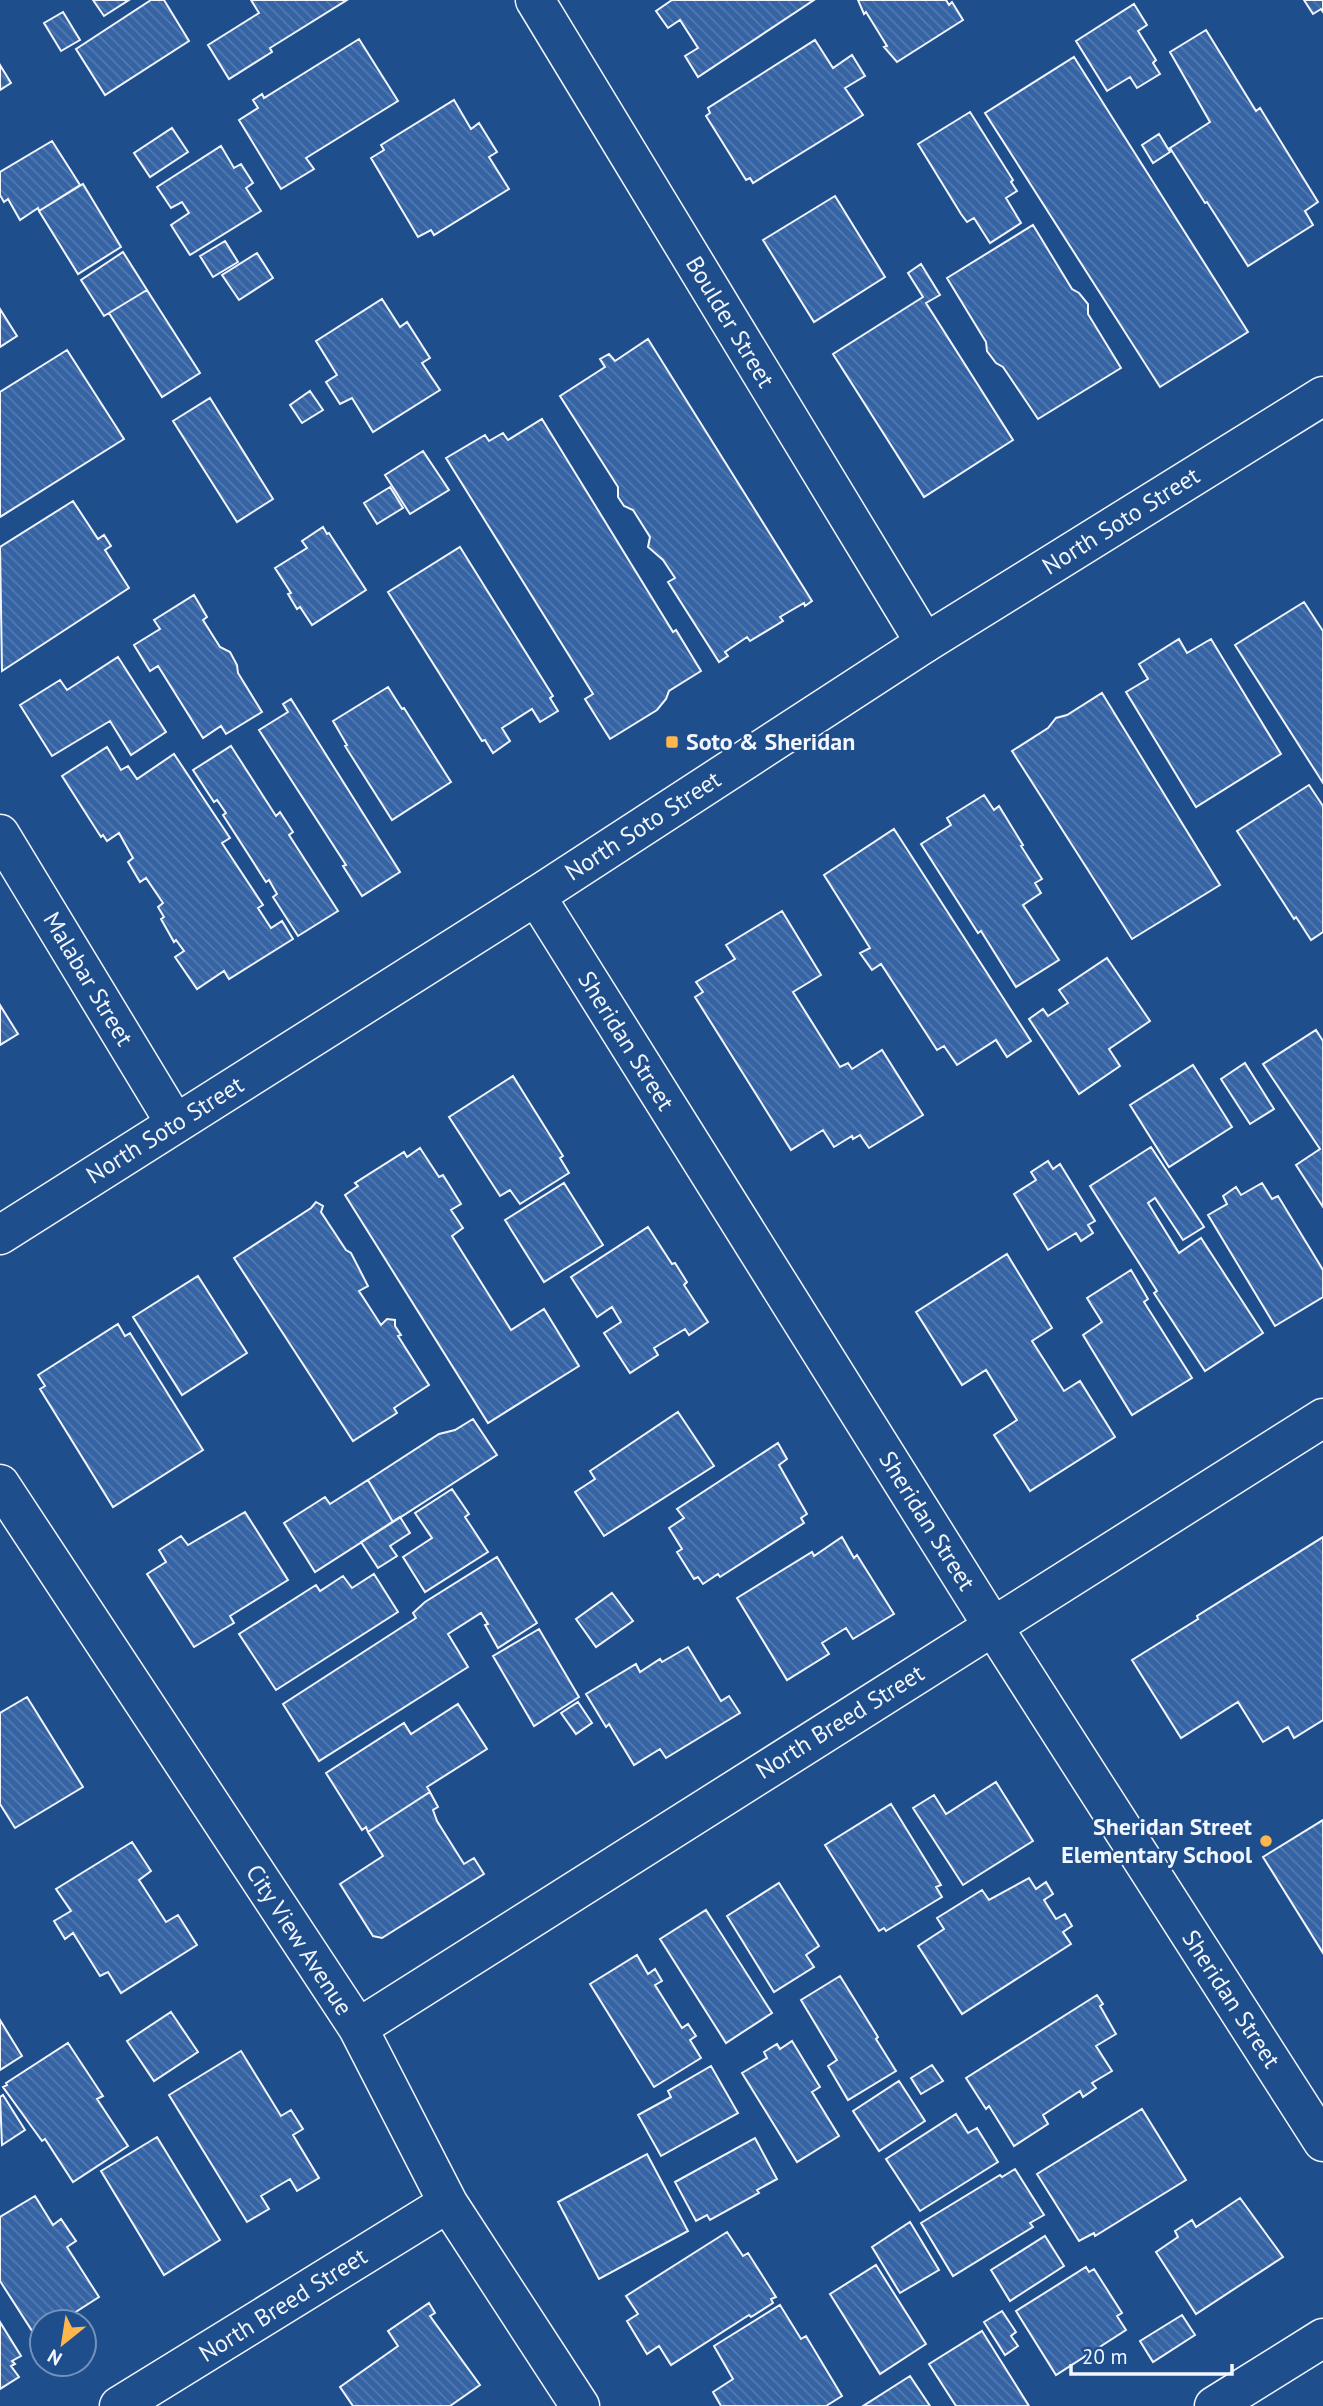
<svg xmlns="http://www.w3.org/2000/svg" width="1323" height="2406" font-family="'PT Sans',sans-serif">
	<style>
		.building { fill: url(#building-back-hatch); stroke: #f2f6ff; stroke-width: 2 }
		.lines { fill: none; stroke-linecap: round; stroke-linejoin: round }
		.minor-casing { stroke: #f2f6ff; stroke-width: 41 }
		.primary-casing { stroke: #f2f6ff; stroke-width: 41 }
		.minor { stroke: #1f4e8c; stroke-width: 38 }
		.primary { stroke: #1f4e8c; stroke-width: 38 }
		.poi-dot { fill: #ffb74d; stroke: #1f4e8c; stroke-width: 2.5 }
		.labels { text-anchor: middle; stroke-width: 5; stroke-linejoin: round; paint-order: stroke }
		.street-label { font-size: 24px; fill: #f2f6ff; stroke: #1f4e8c }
		.poi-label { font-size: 24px; font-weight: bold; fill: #f2f6ff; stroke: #1f4e8c; text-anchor: start }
	</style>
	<defs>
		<pattern id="building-back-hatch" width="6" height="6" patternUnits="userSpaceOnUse" patternTransform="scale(1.75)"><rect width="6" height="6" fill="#3563a3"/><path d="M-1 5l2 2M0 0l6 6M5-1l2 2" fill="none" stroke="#537ab1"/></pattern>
	</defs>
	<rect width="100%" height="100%" fill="#1f4e8c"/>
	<path class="building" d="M93 0H129L104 16Z
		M151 0H164L189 41 105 95 76 49Z
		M251 0H347L270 48 272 52 229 79 208 45 259 13Z
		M672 0H814L698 77 685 56 698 48 680 20 668 28 656 11Z
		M858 0H946L949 5 952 2 963 20 897 62 884 47 887 46 866 12 864 14Z
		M1304 0H1323V12L1321 9 1313 14Z
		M1134 4 1147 25 1138 31 1156 60 1153 63 1160 74 1137 88 1130 77 1107 91 1076 41Z
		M63 12 80 40 61 51 44 23Z
		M1206 30 1256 111 1260 108 1318 202 1305 211 1313 225 1248 266 1207 202 1205 203 1170 148 1210 122 1170 52Z
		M359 39 398 101 306 158 314 169 281 189 239 120 258 108 253 100 262 94 264 98Z
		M815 40 833 68 852 55 865 76 845 88 863 115 753 183 750 178 746 180 706 116 710 113 708 108Z
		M1074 57 1248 332 1160 387 985 113Z
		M0 65 11 83 0 90Z
		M454 100 471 129 479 123 497 152 489 157 509 189 434 235 431 230 418 237 371 158 384 150 381 145Z
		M970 112 1013 180 1011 182 1017 191 1006 198 1021 223 990 243 974 218 967 222 961 214 918 144Z
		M172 128 188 152 150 177 134 153Z
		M1159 134 1170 152 1153 163 1142 145Z
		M52 141 80 185 39 211 38 208 20 220 8 199 4 202 0 195V172Z
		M221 146 234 168 241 164 253 183 246 188 261 211 190 255 171 225 189 213 182 202 171 208 157 187Z
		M83 184 121 247 78 274 39 211Z
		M835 196 885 277 814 322 763 240Z
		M1033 225 1072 289 1079 293 1088 304V314L1121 368 1038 419 1003 367 996 363 987 351 986 342 947 278Z
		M225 241 238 262 213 277 200 256Z
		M123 252 147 290 104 316 81 280Z
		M257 253 273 278 239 300 222 275Z
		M921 264 940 295 926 303 1013 440 924 497 833 354 923 297 908 273Z
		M147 290 200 373 162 397 109 313Z
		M382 299 400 327 407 322 430 358 422 363 440 390 373 432 352 398 340 404 326 382 337 375 316 341Z
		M0 309 17 336 0 347Z
		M648 339 812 601 805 606 804 603 780 617 783 621 750 641 747 637 725 652 728 656 719 662 668 582 675 578 663 560 648 547 650 537 633 510 624 506 618 497V487L560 396 605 367 600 359 609 354 615 361Z
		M67 350 124 439 0 517V392Z
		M310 391 323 410 302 423 290 405Z
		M210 398 273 499 237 522 173 421Z
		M542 419 673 632 676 630 701 671 669 691 666 699 657 710 610 739 585 699 593 694 446 458 485 435 489 441 503 433 508 440Z
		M423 451 449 490 410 514 385 475Z
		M390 487 403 508 377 524 364 503Z
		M73 501 98 539 104 535 111 546 105 550 129 588 2 671 0 547Z
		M323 527 327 534 329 533 366 590 312 625 300 607 297 609 288 594 291 593 275 568 307 548 302 541Z
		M460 547 553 696 550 698 558 711 540 722 532 709 502 728 510 741 493 753 485 740 482 741 388 592Z
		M194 595 207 617 203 620 220 647 230 652 237 665 238 673 262 712 226 734 221 726 203 738 158 666 150 671 134 645 160 629 154 620Z
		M1304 602 1323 631V783L1235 645Z
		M1179 639 1187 653 1211 639 1281 754 1196 807 1126 692 1148 679 1139 664Z
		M118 657 166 732 131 755 110 721 52 756 20 705 60 680 67 690Z
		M388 687 402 709 404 708 451 782 392 820 345 746 347 745 333 721Z
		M1102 693 1220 885 1132 939 1012 751 1048 728 1056 718 1067 715Z
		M291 699 400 872 362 896 343 866 346 865 259 730 288 712 283 704Z
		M231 746 276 816 280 812 293 832 289 835 338 911 298 936 273 897 277 894 269 880 266 882 223 815 226 813 217 800 214 802 193 770Z
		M107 747 121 770 128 766 137 779 174 754 230 838 222 843 263 905 258 908 271 928 282 921 293 939 229 979 224 971 197 989 175 957 184 951 176 940 174 942 161 919 164 917 158 907 163 903 146 878 140 882 128 862 133 858 119 833 107 841 103 835 101 837 62 776Z
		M1309 785 1323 806V932L1311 940 1296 917 1294 919 1237 831Z
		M984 795 994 810 999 806 1023 845 1021 846 1042 879 1035 883 1041 893 1023 905 1059 960 1016 987 981 931 978 933 921 844 951 825 947 818Z
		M894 829 1031 1041 1007 1057 996 1040 957 1065 944 1046 937 1050 881 964 872 970 860 953 870 948 824 875Z
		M782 911 821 975 793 992 840 1067 848 1063 852 1069 882 1050 923 1115 869 1148 860 1135 853 1139 852 1136 834 1147 823 1130 791 1150 695 997 703 992 696 982 735 959 726 945Z
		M1107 958 1150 1021 1109 1049 1120 1066 1079 1094 1029 1019 1043 1009 1048 1016 1068 1003 1059 990Z
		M0 1005 18 1034 0 1045Z
		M1316 1030 1323 1041V1207L1296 1165 1320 1149 1263 1064Z
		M1245 1063 1274 1109 1250 1124 1221 1079Z
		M1193 1065 1232 1127 1169 1167 1130 1105Z
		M513 1076 563 1156 560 1158 569 1173 520 1204 510 1190 500 1196 449 1117Z
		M1151 1147 1204 1227 1183 1240 1155 1198 1148 1203 1179 1253 1201 1238 1263 1333 1205 1371 1154 1293 1157 1291 1090 1186Z
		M420 1148 439 1177 443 1175 461 1204 451 1210 463 1228 452 1236 511 1330 544 1309 579 1366 488 1423 345 1195 358 1186 355 1183 404 1152 407 1157Z
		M1048 1161 1053 1169 1060 1164 1095 1221 1088 1225 1093 1233 1081 1241 1076 1233 1048 1250 1014 1194 1036 1180 1031 1172Z
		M564 1183 603 1245 544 1282 505 1220Z
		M1262 1183 1272 1199 1278 1196 1323 1270V1297L1275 1326 1208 1215 1227 1204 1223 1196 1236 1187 1241 1195Z
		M316 1202 323 1206 321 1212 346 1250 351 1253 368 1286 359 1291 381 1325 387 1319 395 1320V1326L401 1335 398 1336 429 1385 394 1408 397 1413 353 1441 234 1258 311 1208Z
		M648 1227 672 1264 675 1263 687 1282 684 1285 708 1322 689 1335 685 1329 654 1348 658 1355 630 1373 604 1333 621 1322 612 1307 597 1317 571 1277Z
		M1007 1254 1052 1328 1032 1341 1064 1391 1080 1381 1115 1437 1030 1491 994 1435 1017 1420 986 1370 962 1385 916 1312Z
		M1131 1270 1148 1299 1144 1302 1192 1378 1132 1415 1083 1335 1102 1322 1087 1298Z
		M198 1276 247 1353 182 1395 133 1317Z
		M118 1324 125 1336 130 1333 203 1450 113 1507 40 1389 45 1386 38 1375Z
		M678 1412 714 1466 604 1536 575 1492 595 1479 590 1471Z
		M473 1419 497 1455 393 1522 368 1480 439 1434 455 1430Z
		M778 1443 787 1459 779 1465 807 1514 801 1518 804 1523 720 1577 718 1574 703 1584 698 1577 694 1579 677 1552 682 1549 669 1528 684 1518 677 1509Z
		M368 1480 393 1522 315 1572 284 1523 325 1497 330 1504Z
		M452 1489 469 1514 465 1517 488 1552 425 1592 403 1557 432 1538 415 1513Z
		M245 1512 288 1580 230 1616 234 1623 194 1647 147 1574 166 1562 159 1550 181 1536 188 1545Z
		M400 1517 410 1533 390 1546 397 1556 378 1568 361 1542Z
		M842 1537 854 1558 857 1555 894 1614 853 1639 846 1628 822 1643 829 1654 787 1680 737 1598 812 1552 814 1556Z
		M1323 1537V1720L1294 1738 1288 1727 1263 1742 1238 1702 1181 1738 1132 1660 1198 1619 1197 1616Z
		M497 1557 537 1623 498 1648 485 1625 488 1624 481 1613 448 1634 468 1667 319 1761 283 1704 416 1618 413 1613 425 1602Z
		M374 1574 398 1612 276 1690 239 1634 316 1585 320 1591 343 1576 352 1588Z
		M612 1593 633 1621 596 1647 576 1619Z
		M539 1629 579 1697 534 1726 493 1656Z
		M688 1647 721 1701 729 1696 740 1713 666 1758 660 1749 634 1765 609 1724 606 1727 586 1694 636 1664 640 1672 660 1659 662 1662Z
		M27 1697 83 1787 15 1828 0 1804V1713Z
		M578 1702 592 1723 576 1734 561 1713Z
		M458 1704 487 1749 427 1787 430 1792 368 1832 366 1827 362 1830 326 1773 404 1723 411 1734Z
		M996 1782 1033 1841 963 1885 913 1808 934 1795 946 1814Z
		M430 1792 438 1807 433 1810 437 1821 464 1864 474 1858 484 1874 382 1938 373 1936 340 1884 383 1856 368 1832Z
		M891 1804 941 1885 936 1887 942 1897 886 1931 884 1928 879 1931 825 1845Z
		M1323 1820V1953L1263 1857Z
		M132 1842 151 1871 139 1880 166 1922 178 1915 197 1945 121 1993 108 1972 100 1976 73 1933 65 1939 54 1921 71 1911 56 1889Z
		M1029 1878 1036 1889 1046 1882 1053 1894 1044 1900 1056 1919 1065 1914 1072 1926 1063 1932 1071 1944 962 2014 918 1946 944 1929 937 1918 982 1890 989 1900Z
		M779 1883 819 1946 806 1955 814 1967 774 1992 727 1916Z
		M706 1910 772 2013 726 2043 660 1939Z
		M637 1955 648 1974 655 1969 662 1981 655 1985 682 2028 688 2024 696 2036 690 2040 701 2058 654 2087 590 1984Z
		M840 1976 878 2037 876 2039 896 2071 848 2100 828 2066 837 2060 801 2000Z
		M1097 1995 1103 2004 1100 2006 1116 2034 1096 2046 1112 2071 1092 2083 1096 2088 1083 2097 1080 2091 1043 2115 1048 2124 1014 2146 989 2106 986 2109 966 2078Z
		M171 2012 198 2052 154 2081 127 2041Z
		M0 2020 22 2056 0 2070Z
		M792 2041 820 2087 812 2092 839 2136 797 2162 742 2073 767 2058 764 2052 777 2044 780 2049Z
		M68 2043 103 2096 97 2099 128 2146 73 2182 45 2139 42 2141 3 2087 7 2085 6 2083Z
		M241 2051 281 2116 291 2110 303 2129 293 2135 319 2178 297 2191 290 2179 261 2196 269 2209 247 2222 169 2095Z
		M932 2065 943 2081 921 2094 911 2078Z
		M711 2066 738 2113 661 2156 638 2115 671 2097 668 2091Z
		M899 2081 925 2121 879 2151 853 2111Z
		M3 2095 25 2130 2 2145 0 2097Z
		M1142 2109 1186 2180 1095 2236 1094 2233 1079 2241 1037 2174Z
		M956 2114 968 2133 977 2128 998 2162 920 2211 886 2159Z
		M157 2137 220 2240 164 2275 101 2171Z
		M755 2138 777 2179 757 2190 759 2193 710 2220 707 2215 696 2221 675 2182Z
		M647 2154 688 2231 599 2279 558 2202Z
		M1015 2169 1044 2215 1030 2223 1033 2227 953 2276 921 2223 1000 2175 1002 2177Z
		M35 2196 53 2225 61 2219 76 2241 67 2247 99 2297 60 2322H42V2333L36 2337 0 2281V2217Z
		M1240 2198 1283 2257 1196 2314 1156 2252 1178 2237 1175 2231 1192 2220 1196 2227Z
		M910 2222 939 2270 900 2293 872 2247Z
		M727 2232 743 2256 748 2253 776 2297 771 2299 773 2303 751 2317 749 2315 671 2365 659 2346 647 2354 627 2321 638 2314 626 2296Z
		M1045 2236 1064 2266 1010 2301 991 2270Z
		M876 2265 926 2344 880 2374 830 2294Z
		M1086 2267 1089 2272 1094 2269 1122 2313 1117 2316 1126 2330 1056 2375 1016 2311Z
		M429 2303 435 2313 430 2316 480 2385 450 2406H353L340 2387 398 2346 388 2331Z
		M780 2305 801 2339 806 2336 842 2396 826 2406H721L713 2392 733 2379 714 2346Z
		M1002 2311 1016 2332 1011 2336 1018 2346 1005 2355 984 2322Z
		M1182 2315 1195 2335 1153 2362 1140 2341Z
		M0 2322 21 2356 12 2361 15 2364 11 2366 19 2377 0 2389Z
		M982 2331 1029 2406H956L929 2364Z
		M910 2376 930 2406H863Z"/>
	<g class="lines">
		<g class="minor-casing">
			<path id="minor" d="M535 0 925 643
				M0 834 175 1123
				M536 896 992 1625 1323 2142
				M0 1484 358 2028 448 2203 580 2406
				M358 2028 1323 1418
				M119 2406 448 2203
				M1214 2406 1323 2338"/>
		</g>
		<g class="primary-casing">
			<path id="primary" d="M0 1235 536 896 925 643 1323 396"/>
		</g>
		<use href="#minor" class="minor"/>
		<use href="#primary" class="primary"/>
	</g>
	<g class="poi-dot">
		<rect x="665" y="735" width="14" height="14" rx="3.5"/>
		<circle cx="1266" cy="1841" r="7"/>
	</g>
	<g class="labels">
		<g class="street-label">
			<text transform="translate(730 322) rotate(59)" y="8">Boulder Street</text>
			<text transform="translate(1121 521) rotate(-32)" y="8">North Soto Street</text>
			<text transform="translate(643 826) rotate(-33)" y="8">North Soto Street</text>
			<text transform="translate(88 979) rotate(59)" y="8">Malabar Street</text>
			<text transform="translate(626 1041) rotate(58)" y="8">Sheridan Street</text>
			<text transform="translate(165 1130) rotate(-32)" y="8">North Soto Street</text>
			<text transform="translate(927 1521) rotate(58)" y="8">Sheridan Street</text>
			<text transform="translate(840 1722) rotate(-32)" y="8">North Breed Street</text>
			<text transform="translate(299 1940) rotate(57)" y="8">City View Avenue</text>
			<text transform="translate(1231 1999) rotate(57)" y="8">Sheridan Street</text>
			<text transform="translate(283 2305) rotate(-32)" y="8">North Breed Street</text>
		</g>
		<g class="poi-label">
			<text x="686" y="750">Soto &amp; Sheridan</text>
			<text x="1252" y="1835" text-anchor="end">Sheridan Street<tspan x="1252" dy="28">Elementary School</tspan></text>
		</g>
	</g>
	<g transform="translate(63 2343) rotate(210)"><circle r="33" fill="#1f4e8c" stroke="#7391ba" stroke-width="2"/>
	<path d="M0-5L12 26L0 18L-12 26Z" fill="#ffb74d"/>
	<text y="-10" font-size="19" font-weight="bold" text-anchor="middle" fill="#f2f6ff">N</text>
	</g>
	<path d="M1071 2364v10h161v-10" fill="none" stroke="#f2f6ff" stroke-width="3.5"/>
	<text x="1082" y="2364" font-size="21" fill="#f2f6ff" stroke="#1f4e8c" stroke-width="5" paint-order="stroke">20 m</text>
</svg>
